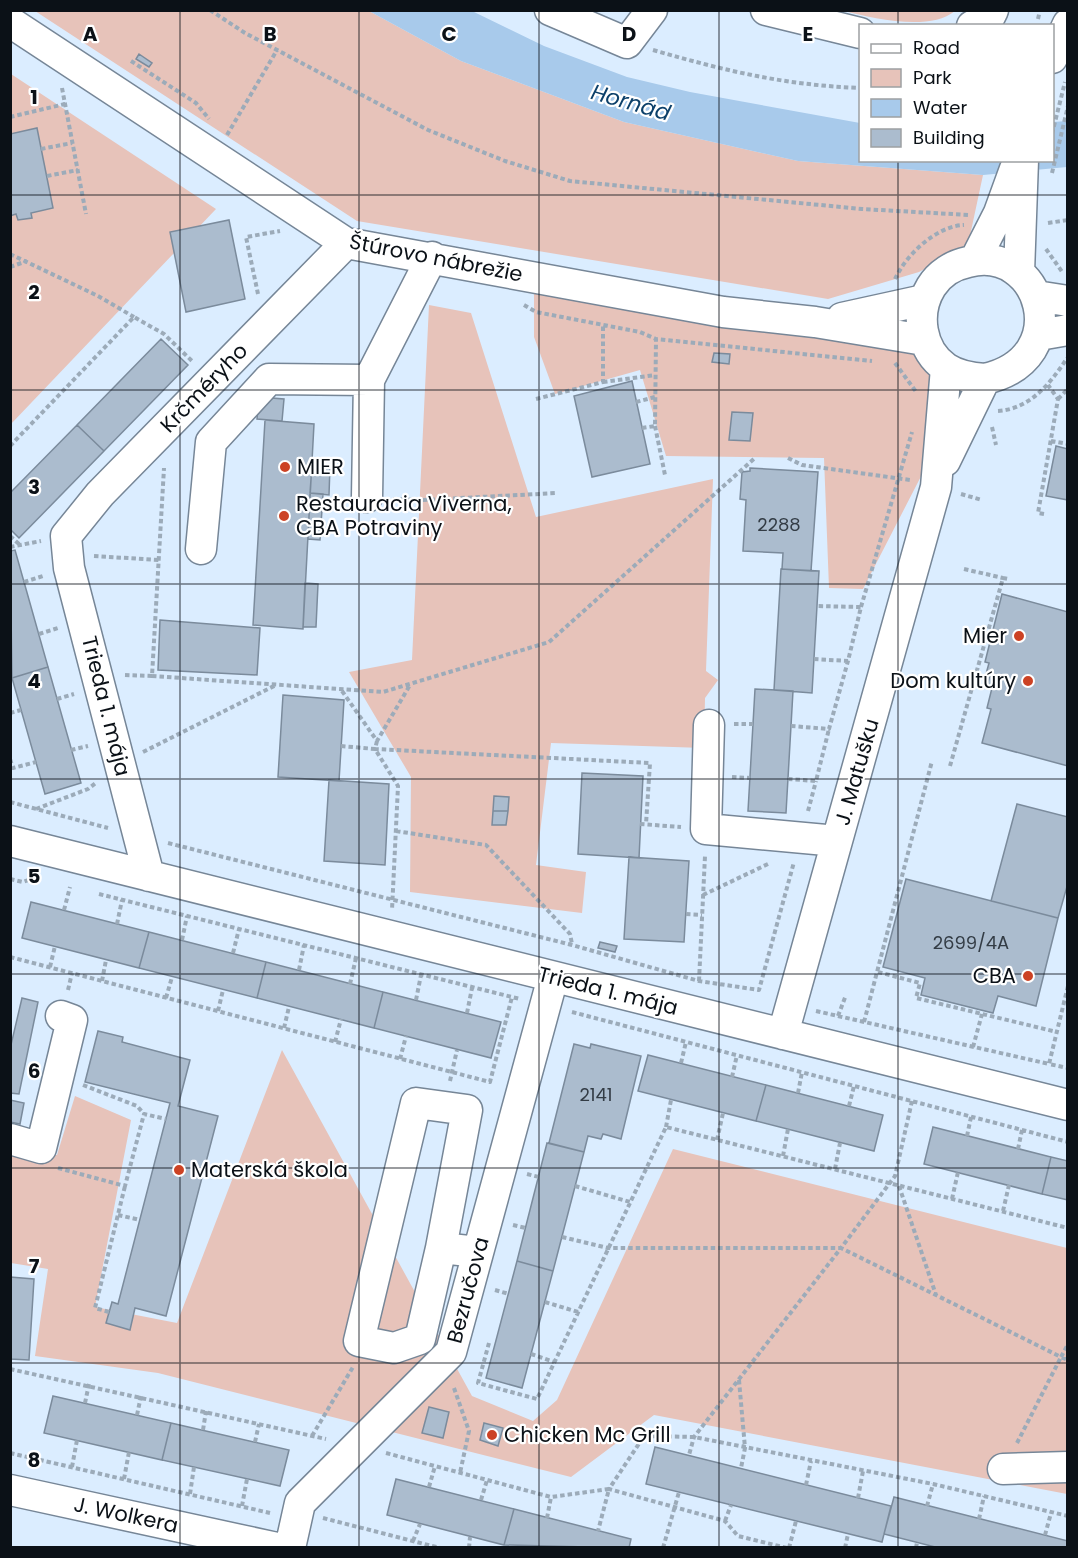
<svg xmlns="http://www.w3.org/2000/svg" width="1078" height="1558" font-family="Poppins,sans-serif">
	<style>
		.green { fill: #e7c3ba }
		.water { fill: #a8caeb }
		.building { fill: #abbcce; stroke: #7b8b9c; stroke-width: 1.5 }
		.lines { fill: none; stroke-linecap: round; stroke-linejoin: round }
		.minor-casing { stroke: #768697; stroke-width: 33 }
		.path { stroke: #9cabb9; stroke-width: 4; stroke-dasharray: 4.5 3; stroke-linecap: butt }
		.minor { stroke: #fff; stroke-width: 30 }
		.grid { fill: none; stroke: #0b1117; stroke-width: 1.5; stroke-opacity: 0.55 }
		.poi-dot { fill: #cc4224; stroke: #fff; stroke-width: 2 }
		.labels { text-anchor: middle; stroke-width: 4.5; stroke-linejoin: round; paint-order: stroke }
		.number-label { font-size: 18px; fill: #333c45 }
		.street-label { font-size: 21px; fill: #0b1117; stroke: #fff }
		.poi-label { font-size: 21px; fill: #0b1117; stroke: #fff; text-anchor: start }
		.water-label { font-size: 22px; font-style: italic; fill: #0c406a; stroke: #fff }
		.grid-label { font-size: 20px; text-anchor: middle; font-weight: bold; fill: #0b1117; stroke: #fff; stroke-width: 4.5; stroke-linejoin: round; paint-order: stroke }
	</style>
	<rect width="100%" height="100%" fill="#dbedff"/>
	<path class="green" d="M35 11H369L461 61 624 122 798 161 983 175 968 245 919 272 828 299 357 221Z
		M844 11H955C929 32 873 18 844 11Z
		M11 74 216 209 11 424Z
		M534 290 913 352 937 375 932 455 863 589 829 588 824 458 666 456 640 370 555 394 534 337Z
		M429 305 471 313 536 517 713 479 706 671 718 680 705 698 704 748 551 743 536 865 586 872 582 913 410 892 411 777 349 672 412 660Z
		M282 1050 472 1396 533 1421 557 1400 673 1149 1067 1248V1494L654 1415 571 1477 158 1373 35 1356 48 1269 11 1263 10 1148 57 1155 75 1096 131 1120 95 1307 177 1323Z"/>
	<path class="water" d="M369 11H472L544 46 627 77 690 92 860 123V160H1052L1053 122 1067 121V167L983 175 798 161 624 122 461 61Z"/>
	<path class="building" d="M139 54 152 63 149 67 136 59Z
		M37 128 53 208 31 213 32 218 18 220 16 214 10 216V134Z
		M229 220 245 299 186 312 170 232Z
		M161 339 188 365 104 451 77 425Z
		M714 353 730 354 729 364 712 362Z
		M632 381 650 464 592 477 574 396Z
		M259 397 284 399 282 421 257 419Z
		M732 412 753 413 750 441 729 440Z
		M265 420 314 424 303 629 253 625Z
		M77 425 104 451 19 538 10 529V493Z
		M1056 446 1068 449V500L1046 496Z
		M312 465 330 466 329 495 310 493Z
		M750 468 818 472 811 571 782 569 783 553 743 551 746 500 740 499 742 472 750 471Z
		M310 493 323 494 320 540 308 539Z
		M15 550 48 667 12 678 10 551Z
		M781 569 819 571 812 693 774 690Z
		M305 583 318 584 316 627H303Z
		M1002 594 1068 612V766L982 743 991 709 987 708 992 688 987 686 990 675 986 674 989 663 985 662Z
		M160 620 260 628 257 675 158 670Z
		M48 667 81 783 45 794 12 678Z
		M755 689 793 691 786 813 748 811Z
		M283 695 344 700 339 781 278 777Z
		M582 773 643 776 639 858 578 854Z
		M329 780 389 784 385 865 324 861Z
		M494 796 509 797 508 811H493Z
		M1017 804 1068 817V883L1058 918 991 901Z
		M493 811H508L506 825H492Z
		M629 857 689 861 684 942 624 939Z
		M906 879 1058 918 1036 1006 998 996 993 1013 921 995 925 978 883 967Z
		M31 902 149 932 139 968 22 938Z
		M149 932 266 962 257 998 139 968Z
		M600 942 617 946 615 952 598 948Z
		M266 962 383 992 374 1028 257 998Z
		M383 992 501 1022 491 1058 374 1028Z
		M22 998 38 1002 19 1094 10 1093V1049Z
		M98 1031 123 1037 122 1042 190 1060 178 1106 218 1116 166 1316 135 1308 130 1330 106 1323 112 1302 118 1304 170 1103 85 1082Z
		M574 1044 590 1048 591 1044 641 1056 621 1139 603 1134 601 1139 588 1136 584 1152 549 1143Z
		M648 1055 766 1085 756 1121 638 1091Z
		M766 1085 883 1115 874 1151 756 1121Z
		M10 1100 24 1103 20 1124 10 1122Z
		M933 1127 1051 1157 1042 1194 924 1164Z
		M547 1143 584 1152 553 1271 517 1261Z
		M1051 1157 1068 1161V1200L1042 1194Z
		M517 1261 553 1271 522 1388 486 1378Z
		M10 1277 34 1279 29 1360 10 1359Z
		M53 1396 171 1423 162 1460 44 1433Z
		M429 1407 449 1412 443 1438 422 1433Z
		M171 1423 289 1450 280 1486 162 1460Z
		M484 1423 503 1428 498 1446 480 1440Z
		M655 1447 891 1506 882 1542 646 1484Z
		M396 1479 514 1509 504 1545 387 1515Z
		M894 1497 1068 1541V1548H939L884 1534Z
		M514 1509 631 1539 629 1548 504 1545Z"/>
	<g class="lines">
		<g class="minor-casing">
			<path id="minor" d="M550 10 627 43 652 10
				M766 10 860 33
				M10 22 346 243 723 312 815 322 924 340
				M972 26 990 16 993 10
				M1052 58 1068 24
				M975 260 999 213 1015 169
				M1019 273 1023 160
				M1036 296 1068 301
				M842 318 924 300
				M1039 335 1068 330
				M945 461 985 379C1077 358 1041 243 968 262 953 265 939 274 931 287 915 313 920 350 946 368 958 376 971 378 985 379
				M367 497 369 380
				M201 549 211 442 269 379 369 380 432 257
				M709 725 706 829 837 841
				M10 841 1068 1105
				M149 876 69 568 66 536 100 494 346 243
				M783 1034 936 487 946 368
				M10 1139 41 1148 72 1020 61 1016
				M441 1248 420 1339 394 1348 359 1341 416 1103 467 1110 441 1248 478 1252
				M1003 1469 1068 1467
				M10 1490 277 1548
				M290 1548 300 1503 451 1352 553 977"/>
		</g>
		<path class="path" d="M210 10 245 33 428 130 505 161 570 181 862 209 969 215
			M1038 19 1040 10
			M653 50C726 71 784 85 860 88
			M131 61 196 103 209 119
			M62 88 86 214
			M10 117 65 104
			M1052 134 1065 82
			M227 135 277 50
			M41 149 72 143
			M1052 173 1068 106
			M47 176 78 170
			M1048 223 1068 220
			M1046 249 1063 273
			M10 254 98 296 134 317
			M10 267 27 261
			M895 279C906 255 936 226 964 225
			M258 294 246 237 280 231
			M524 305 536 312 640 332 656 339
			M895 363 917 393
			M603 382 655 375
			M536 399 603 382V325
			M1058 399 1068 389
			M636 402 655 397
			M998 411C1030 409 1051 383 1067 358
			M655 426 665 475
			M992 427 996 445
			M642 428 655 426 656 339 872 361
			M1051 441 1068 444
			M10 446 134 317 164 334 193 362
			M788 458 802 465 910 480
			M961 494 982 500
			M393 499 423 500 557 493
			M1044 514 1038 513 1058 399 1048 385
			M10 536 19 544
			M10 547 41 541
			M94 556 159 560
			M964 569 1003 578
			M24 582 43 576
			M861 607 912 432
			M39 634 58 628
			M814 659 848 661 861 607 817 606
			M125 675 152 676 164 468
			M152 676 383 692 549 642 755 458
			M342 691 377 741 410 685
			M57 699 74 694
			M10 713 21 710
			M734 724H753
			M791 726 829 729 848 661
			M377 741 375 749 650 763 646 824
			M341 746 375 749 398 786 392 910
			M71 750 88 746
			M143 752 276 685
			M10 759 13 768 36 762
			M950 766 1003 578 1008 579
			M732 777 750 778
			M788 779 816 781 829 729
			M10 802 108 828
			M36 809 88 789 97 782
			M808 811 816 781
			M640 824 681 827
			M396 831 486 845 570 934 572 944
			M168 843 572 945 699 981 759 990 794 862
			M10 879 23 882 34 878
			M99 894 520 999
			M703 895 770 863
			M64 910 70 887
			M686 914 702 915
			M117 924 122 900
			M182 940 187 916
			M233 953 239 929
			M10 957 490 1082 512 997
			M50 967 55 946
			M299 970 304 945
			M878 972 920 983 916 998 1057 1032
			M102 981 106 960
			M699 981 705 856
			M350 984 356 958
			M1068 986 1049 1064 1068 1068
			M68 990 72 973
			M166 998 172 977
			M416 1000 421 975
			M218 1011 223 990
			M816 1011 1049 1064
			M572 1012 1068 1142
			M467 1013 472 988
			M838 1016 846 995
			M864 1022 932 761
			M284 1028 289 1007
			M335 1042 341 1019
			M973 1047 982 1014
			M400 1059 406 1036
			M681 1063 686 1042
			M732 1077 737 1055
			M450 1081 457 1050
			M83 1085 137 1106 144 1114
			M798 1093 802 1072
			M912 1101 895 1176 841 1248 1061 1357 1068 1344
			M849 1106 854 1086
			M666 1127 671 1100
			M967 1136 971 1117
			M717 1140 723 1113
			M1018 1149 1022 1130
			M783 1156 788 1129
			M58 1168 125 1186 144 1114 166 1119
			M835 1169 840 1143
			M527 1174 539 1177
			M575 1186 630 1202
			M899 1186 936 1295
			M952 1199 958 1172
			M1003 1211 1009 1185
			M118 1215 140 1220
			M513 1225 526 1228
			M562 1237 608 1248H841L694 1437 689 1455
			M495 1290 509 1294
			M545 1302 578 1312
			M109 1312 95 1308 125 1186
			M489 1343 478 1383 537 1399 666 1127 1068 1228
			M531 1354 554 1362
			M10 1369 326 1439
			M739 1380 745 1448 741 1468
			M454 1388 469 1431 460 1473
			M85 1403 89 1384
			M137 1415 141 1396
			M203 1430 206 1411
			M312 1436 353 1367
			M255 1442 259 1424
			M1017 1443 1061 1357 1068 1360
			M10 1453 270 1513
			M386 1453 551 1497 609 1489 598 1531
			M72 1467 77 1440
			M124 1479 129 1452
			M806 1485 811 1461
			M429 1487 435 1466
			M190 1494 194 1467
			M858 1498 863 1471
			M481 1500 487 1480
			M242 1506 247 1479
			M927 1506 933 1484
			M323 1518 440 1548
			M547 1518 551 1497
			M979 1519 984 1496
			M725 1521 731 1505
			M1045 1535 1051 1513
			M413 1541 420 1524
			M469 1548 470 1537
			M663 1548 679 1492
			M787 1548 738 1536 725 1521 609 1489 644 1436 694 1437 933 1484 1068 1516
			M789 1548 796 1521
			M845 1548 848 1534
			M916 1548 917 1542"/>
		<use href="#minor" class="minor"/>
	</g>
	<path class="grid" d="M180 10V1548M359 10V1548M539 10V1548M719 10V1548M898 10V26M898 160V1548M10 195H1068M10 390H1068M10 584H1068M10 779H1068M10 974H1068M10 1168H1068M10 1363H1068"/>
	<g class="poi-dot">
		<circle cx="285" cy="467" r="6"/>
		<circle cx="284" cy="516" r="6"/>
		<circle cx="1019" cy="636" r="6"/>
		<circle cx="1028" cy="681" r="6"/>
		<circle cx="1028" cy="976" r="6"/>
		<circle cx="179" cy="1170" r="6"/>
		<circle cx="492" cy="1435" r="6"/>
	</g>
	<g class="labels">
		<g class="number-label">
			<text x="779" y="531">2288</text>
			<text x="971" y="949">2699/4A</text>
			<text x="596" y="1101">2141</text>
		</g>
		<g class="street-label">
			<text transform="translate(436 258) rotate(11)" y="7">Štúrovo nábrežie</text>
			<text transform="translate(204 388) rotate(-46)" y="7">Krčméryho</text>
			<text transform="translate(106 706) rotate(76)" y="7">Trieda 1. mája</text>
			<text transform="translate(857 772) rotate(-74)" y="7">J. Matušku</text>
			<text transform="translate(608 991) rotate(14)" y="7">Trieda 1. mája</text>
			<text transform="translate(468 1290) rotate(-75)" y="7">Bezručova</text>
			<text transform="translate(126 1515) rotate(12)" y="7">J. Wolkera</text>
		</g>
		<g class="poi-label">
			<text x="297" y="474">MIER</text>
			<text x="296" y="511">Restauracia Viverna,<tspan x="296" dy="24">CBA Potraviny</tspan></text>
			<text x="1007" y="643" text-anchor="end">Mier</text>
			<text x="1016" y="688" text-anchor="end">Dom kultúry</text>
			<text x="1016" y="983" text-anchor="end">CBA</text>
			<text x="191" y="1177">Materská škola</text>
			<text x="504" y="1442">Chicken Mc Grill</text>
		</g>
		<g class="water-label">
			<text transform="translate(631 102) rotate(16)" y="8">Hornád</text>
		</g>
	</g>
	<g class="grid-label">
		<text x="90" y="41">A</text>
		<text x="270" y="41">B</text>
		<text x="449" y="41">C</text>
		<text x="629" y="41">D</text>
		<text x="808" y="41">E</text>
		<text x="34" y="104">1</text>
		<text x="34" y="299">2</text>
		<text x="34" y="494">3</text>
		<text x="34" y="688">4</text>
		<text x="34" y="883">5</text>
		<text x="34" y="1078">6</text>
		<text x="34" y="1273">7</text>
		<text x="34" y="1467">8</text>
	</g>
	<rect width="1078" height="1558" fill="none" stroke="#0b1117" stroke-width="24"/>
	<rect x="859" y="24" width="195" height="138" fill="#ffffff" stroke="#9da0a2" stroke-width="1.5"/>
	<rect x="871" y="44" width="30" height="9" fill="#ffffff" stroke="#9da0a2" stroke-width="1.5"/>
	<text x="913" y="54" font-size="18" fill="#0b1117">Road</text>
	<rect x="871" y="69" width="30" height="18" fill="#e7c3ba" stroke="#9da0a2" stroke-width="1.5"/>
	<text x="913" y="84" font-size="18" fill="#0b1117">Park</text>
	<rect x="871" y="99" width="30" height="18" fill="#a8caeb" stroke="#9da0a2" stroke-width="1.5"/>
	<text x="913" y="114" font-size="18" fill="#0b1117">Water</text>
	<rect x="871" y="129" width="30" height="18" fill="#abbcce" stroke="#9da0a2" stroke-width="1.5"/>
	<text x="913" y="144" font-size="18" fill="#0b1117">Building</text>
</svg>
